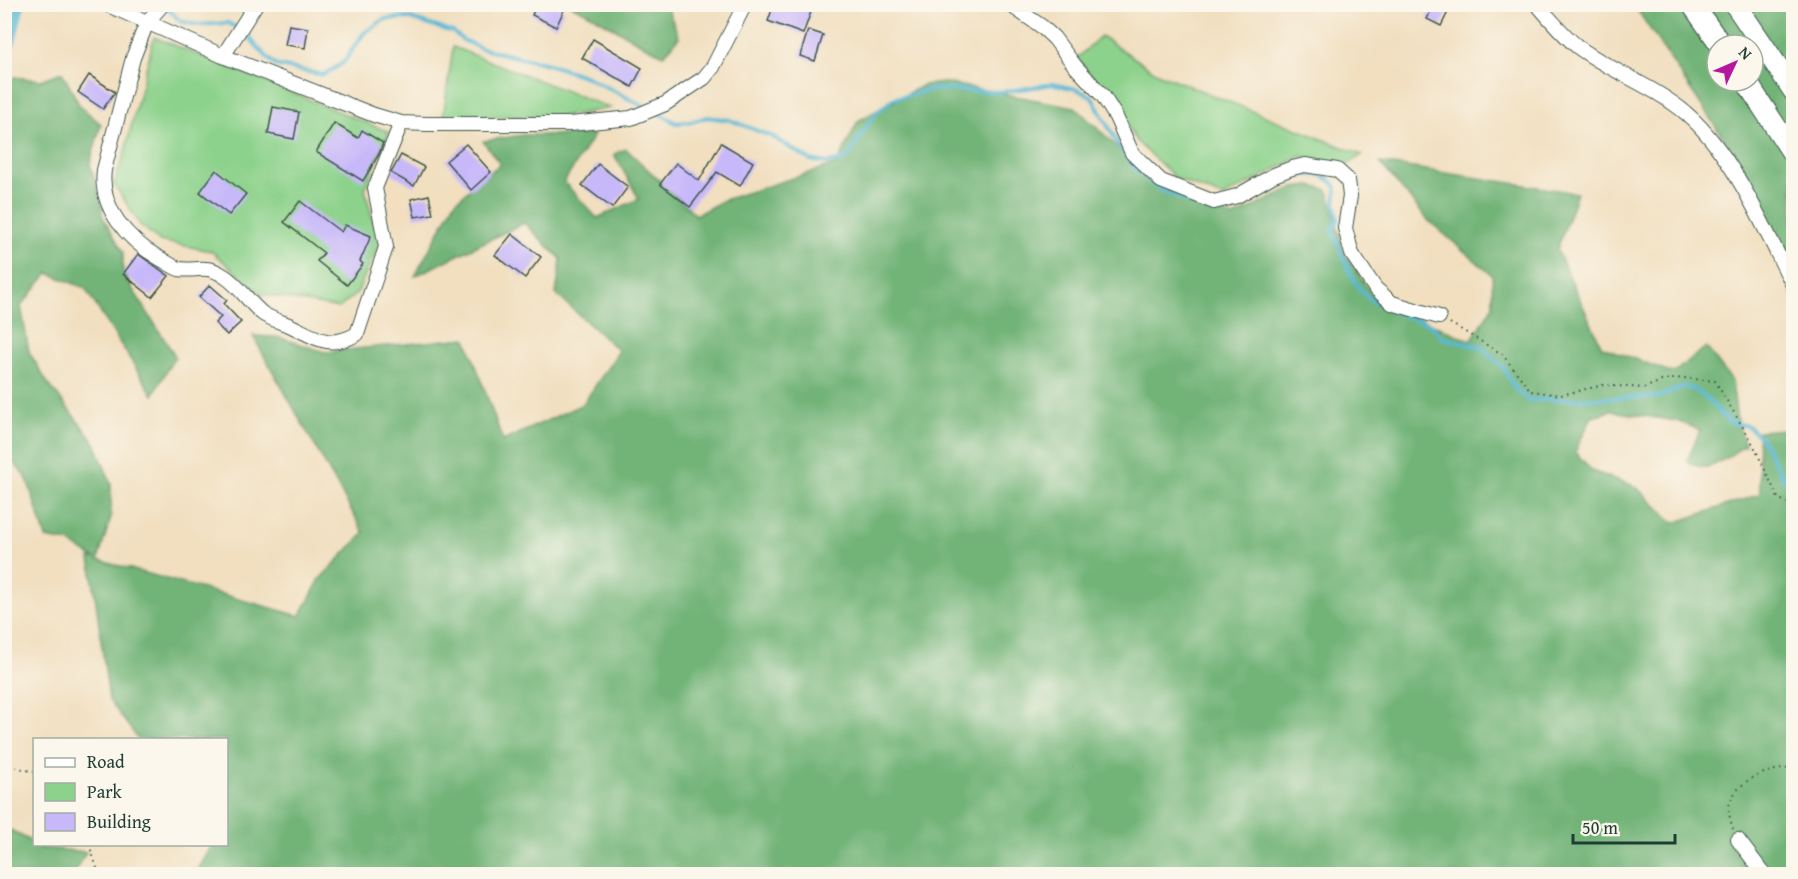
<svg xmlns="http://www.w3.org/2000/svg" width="1798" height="879" font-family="'Gentium Book Plus',serif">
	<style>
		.green { fill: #8dd28c; stroke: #568860; stroke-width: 1.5 }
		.forest { fill: #72b478; stroke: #487856; stroke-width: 1.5; fill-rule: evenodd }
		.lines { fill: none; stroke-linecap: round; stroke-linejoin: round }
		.stream { stroke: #57b8d5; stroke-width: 4 }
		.river { stroke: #57b8d5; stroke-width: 24 }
		.building { fill: #c7b8f9 }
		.minor-casing { stroke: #3e5549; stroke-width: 16 }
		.highway-casing { stroke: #3e5549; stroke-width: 23 }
		.path { stroke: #3e5549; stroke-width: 2; stroke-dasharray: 1.5 4.5; stroke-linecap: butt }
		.minor { stroke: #fff; stroke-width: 14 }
		.highway { stroke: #fff; stroke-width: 21 }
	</style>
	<rect width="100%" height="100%" fill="#fbf7ec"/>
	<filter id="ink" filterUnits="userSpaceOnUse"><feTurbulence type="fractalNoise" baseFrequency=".0167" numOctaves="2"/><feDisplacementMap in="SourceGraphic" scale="12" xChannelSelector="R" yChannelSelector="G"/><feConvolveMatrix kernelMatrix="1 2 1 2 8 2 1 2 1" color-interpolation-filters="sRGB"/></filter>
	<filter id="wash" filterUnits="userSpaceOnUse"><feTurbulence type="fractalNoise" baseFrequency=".008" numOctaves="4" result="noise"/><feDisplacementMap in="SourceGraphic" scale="24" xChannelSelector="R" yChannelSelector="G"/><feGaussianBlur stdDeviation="1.35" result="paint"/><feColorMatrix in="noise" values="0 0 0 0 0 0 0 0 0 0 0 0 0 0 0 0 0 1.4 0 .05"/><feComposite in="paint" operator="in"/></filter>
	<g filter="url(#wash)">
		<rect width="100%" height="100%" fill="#f1dfc0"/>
		<path class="green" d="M1101 36 1157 73 1362 155 1345 167 1301 156 1223 197 1177 179 1138 143 1112 100 1077 58Z
			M154 37 389 132 365 189 379 245 357 293 339 308 261 294 211 251 160 241 140 225 114 184 124 155Z
			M453 47 610 108 566 116 443 118Z"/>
		<path class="forest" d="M571 5H666L679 37 664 55C631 41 603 19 571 5Z
			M1634 5H1793V277L1730 148ZM1717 45H1753V81H1717Z
			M62 72 80 106 101 124 90 164 101 201 102 215 123 252V274L175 356 153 395 85 288 48 273 21 306 29 352 47 382 95 443 111 484V517L98 560 300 616 320 579 364 533 253 336 278 337 325 352 466 338 503 441 583 404 619 351 556 294 561 259 524 223 415 276 455 202 500 164 483 141 523 135H594L564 182 597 218 639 199 614 154 626 149 696 215 724 200 837 164 858 121 923 85 945 83 1075 107 1157 185 1233 217 1292 188 1310 186 1328 190 1344 252 1375 299 1471 341 1493 306 1492 275 1428 220 1380 163 1577 193 1557 250 1602 347 1673 373 1706 347 1732 381 1737 421 1745 445C1726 457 1709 477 1687 461L1700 430 1677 421 1611 411 1592 416 1575 452 1592 471 1636 487 1674 523 1760 494 1758 431 1793 429V874H196L212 845 226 844V740L138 739 109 700 90 558H95L68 542 46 538 27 479 5 451 4 95 14 77 41 80Z
			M5 827 43 848 86 852 76 871 60 874H5Z"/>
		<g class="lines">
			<path class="stream" d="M166 6 180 21 198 25 228 23 246 32 258 48 275 65 323 75 343 63 364 33 385 19 407 18 453 32 463 40 483 49 548 64 587 77 647 108
				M657 112 676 123 691 122 707 117 730 120 773 137 810 160 827 163 843 160 848 157 874 115 893 99 933 89 1002 92 1053 84 1076 89 1091 96 1118 144 1135 169 1161 190 1205 209 1230 208 1246 203 1297 174 1321 175 1331 181 1336 187 1335 203 1338 221 1332 229 1350 273 1361 291 1373 301 1395 312 1431 325 1443 338 1481 347 1503 367 1516 390 1528 400 1658 397 1685 386 1702 394 1729 422 1748 426 1761 438 1785 481 1794 488"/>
			<path class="river" d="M4 40 13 4"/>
		</g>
		<g id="blocks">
			<path class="building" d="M537 4H554L564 10 556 27 532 15Z
				M774 4H800L812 9 803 34 768 21Z
				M1434 4H1452L1441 26 1427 19Z
				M289 25 308 28 305 48 285 45Z
				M808 30 823 35 815 61 800 56Z
				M593 39 642 68 632 87 582 58Z
				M89 75 115 92 103 109 78 92Z
				M273 107 299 112 294 139 268 134Z
				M334 123 358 138 362 130 383 143 379 154 363 181 316 152Z
				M721 143 753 162 740 186 717 172 690 207 660 184 676 163 699 181Z
				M466 144 491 172 471 190 446 161Z
				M401 155 424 167 414 186 391 173Z
				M598 164 628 187 612 208 582 185Z
				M216 170 246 194 229 215 200 192Z
				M429 195 433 214 415 217 411 199Z
				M300 201 341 232 345 225 371 236 360 261 363 264 347 285 317 261 324 253 284 222Z
				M512 234 541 257 525 278 495 255Z
				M138 254 169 276 152 297 123 274Z
				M210 285 227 300 224 304 241 322 227 335 215 323 221 317 199 297Z"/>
		</g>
	</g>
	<g filter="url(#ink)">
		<use href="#blocks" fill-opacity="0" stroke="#3e5549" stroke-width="1.5"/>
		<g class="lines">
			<g class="minor-casing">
				<path id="minor" d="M106 4 223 56 374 115 401 123 427 124H570L631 118 665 104 704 78 713 67 745 4
					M163 4 147 22 133 58 104 170C99 208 128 240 159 258 165 261 173 267 179 269 196 272 205 263 224 276 239 285 249 303 263 314 271 319 281 322 289 325 315 337 328 350 357 334L386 247 375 188 401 123
					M1009 4 1041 26 1054 38 1075 66 1103 96 1116 117 1132 153 1161 181 1214 202 1237 196 1274 175 1292 168 1305 165 1337 170 1348 180 1350 196 1345 228 1352 254 1375 288 1392 303 1439 317
					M1537 4C1550 19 1563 35 1578 47 1612 72 1654 86 1687 114 1734 155 1766 232 1794 287
					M223 56 256 4
					M1738 840 1764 874"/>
			</g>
			<g class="highway-casing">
				<path id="highway" d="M1692 4 1721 45
					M1735 4 1794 91
					M1746 81 1794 155"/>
			</g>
			<path class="path" d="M1450 323 1502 354 1531 391 1561 395 1603 385 1644 388 1664 380 1683 378 1715 381 1753 444 1778 498 1794 507
				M4 764 34 772
				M1733 829C1731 822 1728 813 1729 806 1735 780 1769 767 1794 769
				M89 844 97 868 96 874"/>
			<use href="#minor" class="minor"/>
			<use href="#highway" class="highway"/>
		</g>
	</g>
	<rect width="1798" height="879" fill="none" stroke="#fbf7ec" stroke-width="24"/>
	<rect x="33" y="738" width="195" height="108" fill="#fbf7ec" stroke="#a3ada2" stroke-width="1.5"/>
	<rect x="45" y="758" width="30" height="9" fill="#ffffff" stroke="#a3ada2" stroke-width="1.5"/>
	<text x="87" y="768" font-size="18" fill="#1f3d34">Road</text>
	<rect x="45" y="783" width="30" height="18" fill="#8dd28c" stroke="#a3ada2" stroke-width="1.5"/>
	<text x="87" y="798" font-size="18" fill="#1f3d34">Park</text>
	<rect x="45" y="813" width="30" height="18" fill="#c7b8f9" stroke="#a3ada2" stroke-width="1.5"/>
	<text x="87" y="828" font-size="18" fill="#1f3d34">Building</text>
	<g transform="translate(1735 63) rotate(46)"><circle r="28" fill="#fbf7ec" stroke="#a3ada2" stroke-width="1.5"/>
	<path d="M0-4.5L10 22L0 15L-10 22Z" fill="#b5179e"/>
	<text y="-9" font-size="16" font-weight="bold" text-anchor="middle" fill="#1f3d34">N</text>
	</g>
	<path d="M1573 834v9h102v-9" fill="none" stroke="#1f3d34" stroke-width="3"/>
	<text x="1582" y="834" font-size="18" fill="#1f3d34" stroke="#fbf7ec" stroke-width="4.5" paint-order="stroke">50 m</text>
</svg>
